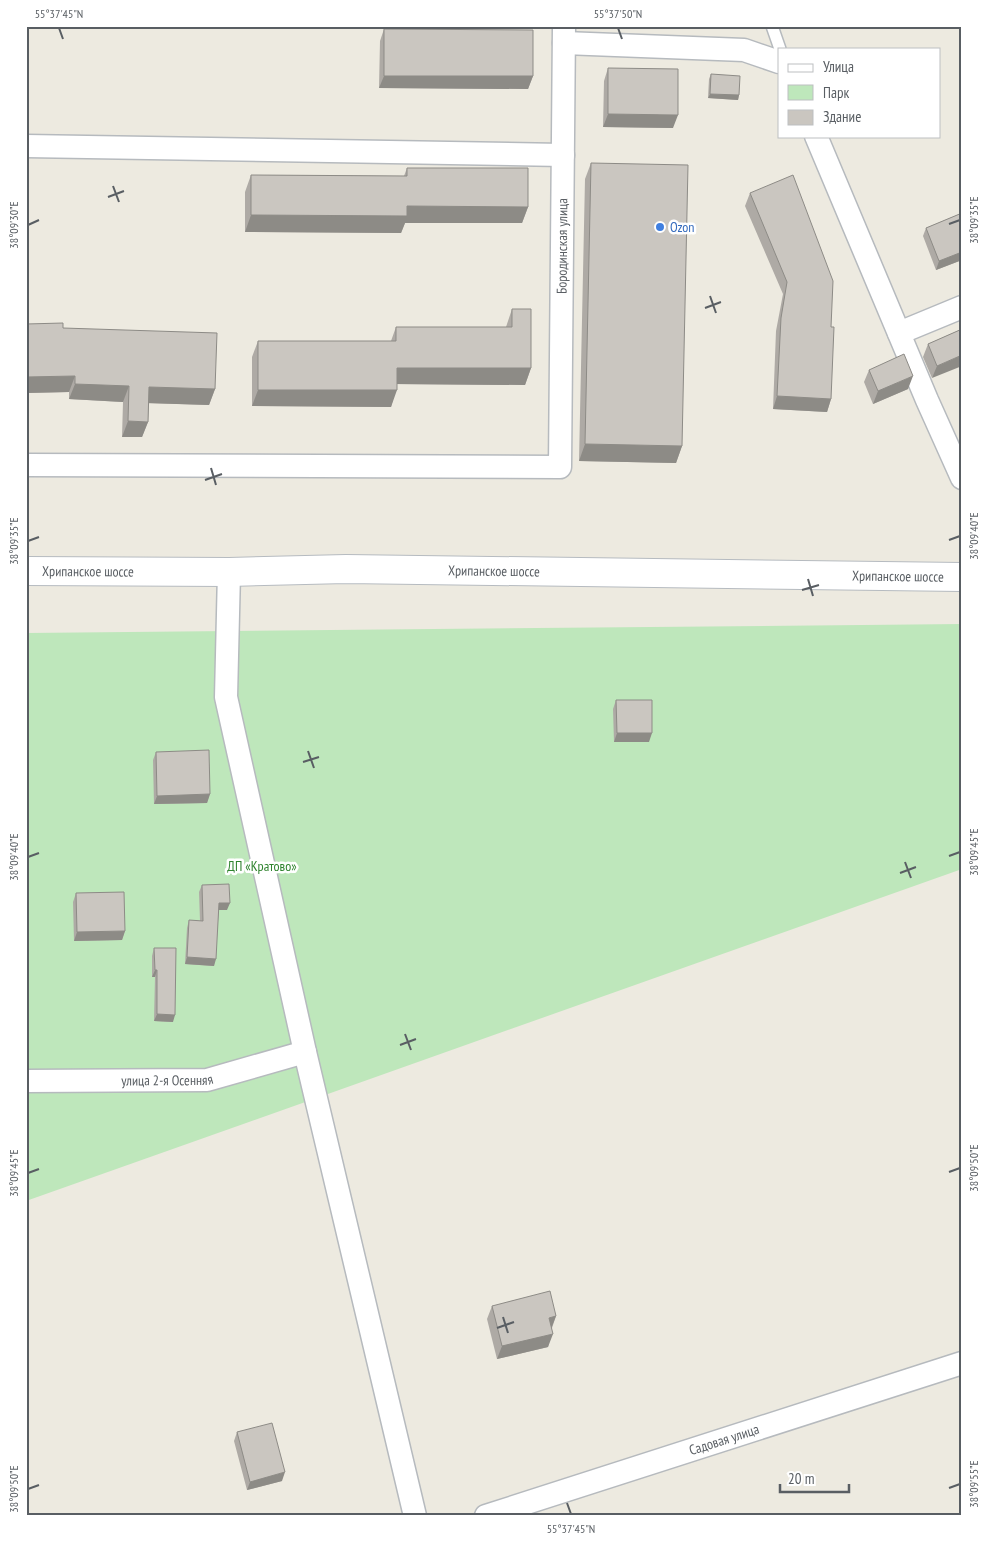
<svg xmlns="http://www.w3.org/2000/svg" width="988" height="1542" font-family="'PT Sans Narrow',sans-serif">
	<style>
		.green { fill: #bee7bb }
		.lines { fill: none; stroke-linecap: round; stroke-linejoin: round }
		.service-casing { stroke: #b6babe; stroke-width: 14 }
		.minor-casing { stroke: #b6babe; stroke-width: 25 }
		.secondary-casing { stroke: #b6bbc0; stroke-width: 30 }
		.service { stroke: #fff; stroke-width: 11 }
		.minor { stroke: #fff; stroke-width: 22 }
		.secondary { stroke: #fff; stroke-width: 28 }
		.wall { fill: #aeaaa5 }
		.shaded-wall { fill: #8d8b86 }
		.building { fill: #cac6c0; stroke: #8d8b86 }
		.ticks { fill: none; stroke: #595e63; stroke-width: 2 }
		.shop-dot { fill: #3f7fe0; stroke: #fff; stroke-width: 2 }
		.labels { text-anchor: middle; stroke-width: 5; stroke-linejoin: round; paint-order: stroke }
		.shop-label { font-size: 14px; fill: #366cbe; stroke: #fff; text-anchor: start }
		.street-label { font-size: 14px; fill: #595e63; stroke: #fff }
		.park-label { font-size: 14px; fill: #30842f; stroke: #fff }
		.neatline { fill: none; stroke: #595e63; stroke-width: 2 }
		.ticks-label { font-size: 12px; text-anchor: middle; fill: #595e63 }
	</style>
	<rect width="100%" height="100%" fill="#edeae0"/>
	<path class="green" d="M962 624V869L26 1201V633Z"/>
	<g class="lines">
		<g class="service-casing">
			<path id="service" d="M772 26 780 49"/>
		</g>
		<g class="minor-casing">
			<g id="minor">
				<path d="M564 43 744 50 779 62"/>
				<path d="M816 136 927 400 962 478"/>
				<path d="M26 146 563 155"/>
				<path d="M899 333 962 307"/>
				<path id="s1" d="M26 465 560 467 564 26"/>
				<path d="M229 572 226 697 305 1052 415 1516"/>
				<path id="s2" d="M26 1081 207 1080 305 1052"/>
				<path id="s3" d="M486 1516 962 1363"/>
			</g>
		</g>
		<g class="secondary-casing">
			<g id="secondary">
				<path id="s4" d="M26 571 229 572 346 569 962 577"/>
			</g>
		</g>
		<use href="#service" class="service"/>
		<use href="#minor" class="minor"/>
		<use href="#secondary" class="secondary"/>
	</g>
	<path class="wall" d="M384 29 533 76 528 89 379 88 380 41Z
		M608 68 673 128 603 127 604 81Z
		M711 74 739 95 738 100 708 98 709 79Z
		M591 163 682 446 676 463 579 461 585 179Z
		M407 168 528 207 522 223H405L401 233 245 232V192L251 175 404 176Z
		M750 193 831 327V399L827 412 773 409 776 331 783 294 745 206Z
		M962 213V260L936 270 923 236 926 228Z
		M512 309 531 368 525 385 397 384 391 407 252 406V357L258 341H391L396 327H506Z
		M26 324 63 328 215 389 209 405 149 403 148 422 142 437H122L123 402 69 399V392L26 393Z
		M962 329 932 378 923 357 928 344Z
		M869 370 908 389 873 404 864 382Z
		M616 700 649 742H614L613 709Z
		M156 752 210 794 207 803 154 804 153 760Z
		M202 885 227 910H219L214 966 185 964 187 928 189 920 200 921 199 892Z
		M76 893 125 931 122 940 74 941 73 902Z
		M154 948 173 1022 154 1021 155 977H152V956Z
		M492 1306 556 1316 552 1328 548 1347 497 1359 487 1319Z
		M237 1432 282 1481 247 1490 234 1441Z"/>
	<path class="shaded-wall" d="M384 76H533L528 89 379 88Z
		M710 94 739 95 738 100 708 98Z
		M608 114 678 115 673 128 603 127Z
		M407 206 528 207 522 223H405L401 233 245 232 251 215Z
		M962 252V260L936 270 939 261Z
		M962 355V366L932 378 937 366Z
		M397 368H531L525 385 391 384Z
		M75 376 69 392 26 393V377Z
		M913 376 908 389 873 404 878 391Z
		M75 384 129 386 123 402 69 399Z
		M149 387 215 389 209 405 144 403Z
		M258 390H397L391 407 252 406Z
		M777 396 831 399 827 412 773 409Z
		M128 421 148 422 142 437H122Z
		M585 444 682 446 676 463 579 461Z
		M617 733H652L649 742H614Z
		M210 794 207 803 154 804 157 796Z
		M219 903H230L227 910H217Z
		M125 931 122 940 74 941 77 932Z
		M187 957 216 959 214 966 185 964Z
		M155 970H157L155 977H152Z
		M157 1014 175 1015 173 1022 154 1021Z
		M556 1316 551 1329 549 1318Z
		M553 1334 548 1347 497 1359 502 1346Z
		M285 1472 282 1481 247 1490 250 1482Z"/>
	<path class="building" d="M384 29 533 30V76H384Z
		M608 68 678 69V115L608 114Z
		M711 74 740 76 739 95 710 94Z
		M591 163 688 165 682 446 585 444Z
		M407 168H528V207L407 206V216L251 215V175L407 176Z
		M793 175 833 281 831 327H834L831 399 777 396 781 318 787 282 750 193Z
		M962 213V252L939 261 926 228Z
		M512 309H531V368H397V390H258V341H396V327H512Z
		M63 323V328L217 333 215 389 149 387 148 422 128 421 129 386 75 384V376L26 377V324Z
		M962 329V355L937 366 928 344Z
		M904 354 913 376 878 391 869 370Z
		M616 700H652V733H617Z
		M209 750 210 794 157 796 156 752Z
		M229 884 230 903H219L216 959 187 957 189 920 203 921 202 885Z
		M124 892 125 931 77 932 76 893Z
		M154 948H176L175 1015 157 1014V970H155Z
		M550 1291 556 1316 549 1318 553 1334 502 1346 492 1306Z
		M272 1423 285 1472 250 1482 237 1432Z"/>
	<path class="ticks" d="M59 28 63 39M618 28 622 39M113 186 119 202M108 197 124 191M949 224 960 220M28 225 39 220M710 296 716 313M705 308 721 302M211 468 216 485M205 480 222 474M949 540 960 536M28 541 39 537M808 579 813 596M802 590 819 585M308 751 314 768M303 762 319 757M949 856 960 852M28 857 39 853M905 862 911 878M900 873 916 867M405 1034 411 1050M400 1045 416 1039M949 1172 960 1168M28 1173 39 1169M503 1317 508 1333M497 1328 514 1322M949 1488 960 1484M28 1489 39 1485M567 1503 571 1514"/>
	<circle class="shop-dot" cx="660" cy="227" r="5"/>
	<g class="labels">
		<g class="shop-label">
			<text x="670" y="232">Ozon</text>
		</g>
		<g class="street-label">
			<text dy="5" stroke="none"><textPath href="#s1" startOffset="755">Бородинская улица</textPath></text>
			<text dy="5" stroke="none"><textPath href="#s4" startOffset="468">Хрипанское шоссе</textPath></text>
			<text dy="5" stroke="none"><textPath href="#s4" startOffset="62">Хрипанское шоссе</textPath></text>
			<text dy="5" stroke="none"><textPath href="#s4" startOffset="872">Хрипанское шоссе</textPath></text>
			<text dy="5" stroke="none"><textPath href="#s2" startOffset="141">улица 2-я Осенняя</textPath></text>
			<text dy="5" stroke="none"><textPath href="#s3" startOffset="250">Садовая улица</textPath></text>
		</g>
		<g class="park-label">
			<text x="262" y="871">ДП «Кратово»</text>
		</g>
	</g>
	<rect width="988" height="1542" fill="none" stroke="#ffffff" stroke-width="55"/>
	<rect x="778" y="48" width="162" height="90" fill="#ffffff" stroke="#bdbfc1"/>
	<rect x="788" y="64" width="25" height="8" fill="#ffffff" stroke="#bdbfc1"/>
	<text x="823" y="72" font-size="15" fill="#595e63">Улица</text>
	<rect x="788" y="85" width="25" height="15" fill="#bee7bb" stroke="#bdbfc1"/>
	<text x="823" y="98" font-size="15" fill="#595e63">Парк</text>
	<rect x="788" y="110" width="25" height="15" fill="#cac6c0" stroke="#bdbfc1"/>
	<text x="823" y="122" font-size="15" fill="#595e63">Здание</text>
	<path d="M780 1484v8h69v-8" fill="none" stroke="#595e63" stroke-width="2.5"/>
	<text x="788" y="1484" font-size="15" fill="#595e63" stroke="#ffffff" stroke-width="4" paint-order="stroke">20 m</text>
	<rect x="28" y="28" width="932" height="1486" class="neatline"/>
	<g class="ticks-label">
		<text x="59" y="18">55°37'45"N</text>
		<text x="618" y="18">55°37'50"N</text>
		<text transform="translate(974 220) rotate(-90)" y="4">38°09'35"E</text>
		<text transform="translate(14 225) rotate(-90)" y="4">38°09'30"E</text>
		<text transform="translate(974 536) rotate(-90)" y="4">38°09'40"E</text>
		<text transform="translate(14 541) rotate(-90)" y="4">38°09'35"E</text>
		<text transform="translate(974 852) rotate(-90)" y="4">38°09'45"E</text>
		<text transform="translate(14 857) rotate(-90)" y="4">38°09'40"E</text>
		<text transform="translate(974 1168) rotate(-90)" y="4">38°09'50"E</text>
		<text transform="translate(14 1173) rotate(-90)" y="4">38°09'45"E</text>
		<text transform="translate(974 1484) rotate(-90)" y="4">38°09'55"E</text>
		<text transform="translate(14 1489) rotate(-90)" y="4">38°09'50"E</text>
		<text x="571" y="1533">55°37'45"N</text>
	</g>
</svg>
